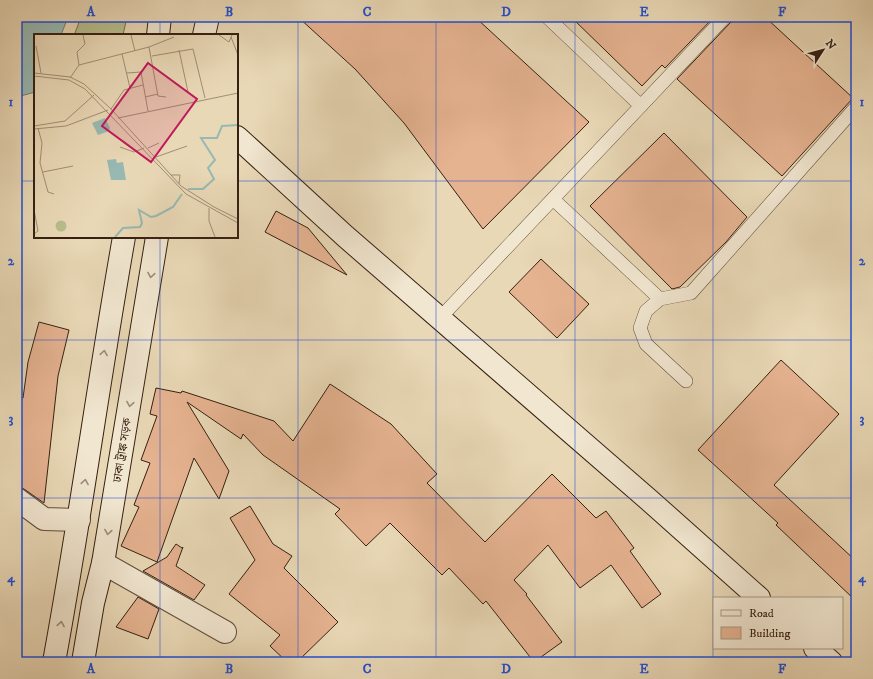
<svg xmlns="http://www.w3.org/2000/svg" width="873" height="679" font-family="'IM FELL DW Pica','Noto Serif Bengali',serif">
	<style>
		.green { fill: #b8be8d; stroke: #766f50 }
		.water { fill: #98b9b3; stroke: #707c73 }
		.building { fill: #e6b391; stroke: #352012 }
		.lines { fill: none; stroke-linecap: round; stroke-linejoin: round }
		.service-casing { stroke: #624e3b; stroke-width: 14 }
		.minor-casing { stroke: #624e3b; stroke-width: 24 }
		.secondary-casing { stroke: #352012; stroke-width: 24 }
		.service { stroke: #f1e6d0; stroke-width: 13 }
		.minor { stroke: #f1e6d0; stroke-width: 22 }
		.secondary { stroke: #f1e6d0; stroke-width: 22 }
		.oneway { stroke: #9c8d7a }
		.grid { fill: none; stroke: #1d4ed8; stroke-width: 1; stroke-opacity: 0.55 }
		.labels { text-anchor: middle; stroke-width: 3; stroke-linejoin: round; paint-order: stroke }
		.street-label { font-size: 12px; fill: #352012; stroke: #f1e6d0 }
		.inset-river { fill: none; stroke: #98b9b3; stroke-width: 2 }
		.inset-road { fill: none; stroke: #a18e74; stroke-width: 1 }
		.view { fill: #c2185b; fill-opacity: 0.15; stroke: #c2185b; stroke-width: 2 }
		.inset-edge { fill: none; stroke: #352012; stroke-width: 2 }
		.neatline { fill: none; stroke: #1d4ed8; stroke-width: 1.5 }
		.grid-label { font-size: 13px; text-anchor: middle; font-weight: bold; fill: #1d4ed8 }
	</style>
	<rect width="100%" height="100%" fill="#e9d8b6"/>
	<filter id="stains"><feTurbulence type="fractalNoise" baseFrequency=".005" numOctaves="4"/><feColorMatrix values="0 0 0 0 .2 0 0 0 0 .09 0 0 0 0 .02 0 0 0 .5 -.17"/></filter>
	<radialGradient id="worn" r=".72"><stop offset=".6" stop-color="#630" stop-opacity="0"/><stop offset="1" stop-color="#630" stop-opacity=".3"/></radialGradient>
	<path class="green" d="M81 17H127L123 35H78L75 33Z"/>
	<path class="water" d="M17 17H68L61 35H35V92L17 97Z"/>
	<path class="building" d="M298 17H475L589 122 483 229 404 123 355 69Z
		M571 17H714L665 68 662 65 642 86Z
		M733 17H765L853 98 782 176 677 79 731 22Z
		M664 133 747 217 726 242 680 287 672 289 590 206Z
		M276 211 308 228 347 275 265 232Z
		M541 259 589 304 557 338 509 292Z
		M39 322 69 330 58 376 44 503 24 489 17 487V397L23 398 28 362Z
		M781 360 839 414 774 485 856 561V601L776 525 778 523 698 450Z
		M330 384 391 424 437 474 427 483 485 542 552 474 596 518 606 511 634 548 630 551 661 594 642 608 611 565 580 588 548 545 514 580 527 594 526 595 562 642 534 662 486 601 483 604 449 568 442 575 390 523 366 546 335 514 340 509 263 455 243 434 241 439 187 402 229 471 219 499 194 458 157 562 121 546 139 507 134 505 150 463 141 460 157 416 150 414 156 388 181 393 182 391 274 421 293 441Z
		M250 506 273 544 292 556 284 568 338 622 297 662H287L270 646 280 635 229 594 255 560 230 518Z
		M176 544 182 548 183 547 176 566 205 585 194 600 143 571 167 557Z
		M138 597 159 609 148 639 116 627Z"/>
	<g class="lines">
		<g class="service-casing">
			<path id="service" d="M547 17 641 106
				M553 199 660 299
				M440 318 725 17
				M686 381 646 344 640 328 646 311 660 299 691 293 856 107"/>
		</g>
		<g class="minor-casing">
			<path id="minor" d="M17 499 44 519 79 520
				M103 563 225 632"/>
		</g>
		<g class="secondary-casing">
			<path id="secondary" d="M158 35 160 17
				M204 35 208 17
				M237 137 345 236 649 500 759 598
				M815 648 831 662
				M54 662C80 521 99 378 124 237
				M83 662 93 603 103 563 157 237"/>
		</g>
		<use href="#service" class="service"/>
		<use href="#minor" class="minor"/>
		<use href="#secondary" class="secondary"/>
	</g>
	<defs><path id="oneway-chevron" d="M-2-3.5L2.5 0L-2 3.5" fill="none" stroke-width="1.6" stroke-linecap="round" stroke-linejoin="round"/></defs>
	<g class="oneway">
		<use href="#oneway-chevron" transform="translate(151 275) rotate(99)"/>
		<use href="#oneway-chevron" transform="translate(104 353) rotate(-81)"/>
		<use href="#oneway-chevron" transform="translate(130 404) rotate(99)"/>
		<use href="#oneway-chevron" transform="translate(85 482) rotate(-81)"/>
		<use href="#oneway-chevron" transform="translate(108 532) rotate(99)"/>
		<use href="#oneway-chevron" transform="translate(61 624) rotate(-80)"/>
	</g>
	<path class="grid" d="M160 17V35M298 17V662M436 17V662M575 17V662M713 17V662M17 181H35M237 181H856M160 237V662M17 340H856M17 498H856"/>
	<g class="labels">
		<g class="street-label">
			<text transform="translate(122 450) rotate(-81)" y="4">ঢাকা ট্রাঙ্ক সড়ক</text>
		</g>
	</g>
	<g transform="translate(34 34)">
		<rect width="204" height="204" fill="#e9d8b6"/>
		<path d="M21.5 192a5.5 5.5 0 1 1 11 0a5.5 5.5 0 1 1-11 0Z" fill="#b8be8d"/>
		<path d="M71 84 76 94 75 97 64 101 58 89ZM82 125 83 129 89 128 92 146H77L73 126Z" fill="#98b9b3"/>
		<path class="inset-river" d="M154 155H169L180 145 174 134 181 126 167 104H183L188 92 204 91M81 203 89 194 106 193 108 189 105 176 117 183 122 182 139 173 148 160"/>
		<path class="inset-road" d="M97 1 101 17M185 1 195 8 198 1M197 3 204 21M2 12 7 39M115 13 124 62 132 63M145 16 154 58M88 20 96 54M118 22 159 15 171 64M45 31 115 13 140 3M0 39 36 43 50 50 77 75 147 152 180 173 204 185M93 39 107 38 114 77M0 42 35 46 51 55 152 160 204 189M36 44 45 31 43 18 51 10 49 1M111 63 124 60M77 75 90 56 109 51M84 84 204 59M0 92 31 87 60 61M4 94 8 109 6 129 14 158 20 160M0 95 32 92 74 76M86 113 100 118 110 114M114 114 125 109M122 123 153 112M9 138 39 132M137 141H146L145 150M175 174V187L181 203M0 176 4 197 0 200"/>
		<path class="view" d="M114 29 163 65 117 128 68 92Z"/>
		<rect width="204" height="204" class="inset-edge"/>
	</g>
	<rect width="873" height="679" fill="none" stroke="#e9d8b6" stroke-width="44"/>
	<rect x="713" y="597" width="130" height="52" fill="#f1e6d0" stroke="#a69784"/>
	<rect x="721" y="610" width="20" height="6" fill="#f1e6d0" stroke="#a69784"/>
	<text x="749" y="617" font-size="12" fill="#352012">Road</text>
	<rect x="721" y="627" width="20" height="12" fill="#e6b391" stroke="#a69784"/>
	<text x="749" y="637" font-size="12" fill="#352012">Building</text>
	<g transform="translate(823 50) rotate(54)" stroke="#f1e6d0" stroke-width="3" paint-order="stroke">
	<path d="M0-3L7 15L0 10L-7 15Z" fill="#352012"/>
	<text y="-6" font-size="11" font-weight="bold" text-anchor="middle" fill="#352012">N</text>
	</g>
	<rect x="22" y="22" width="829" height="635" class="neatline"/>
	<g class="grid-label">
		<text x="91" y="16">A</text>
		<text x="229" y="16">B</text>
		<text x="367" y="16">C</text>
		<text x="506" y="16">D</text>
		<text x="644" y="16">E</text>
		<text x="782" y="16">F</text>
		<text x="11" y="106">1</text>
		<text x="862" y="106">1</text>
		<text x="11" y="265">2</text>
		<text x="862" y="265">2</text>
		<text x="11" y="423">3</text>
		<text x="862" y="423">3</text>
		<text x="11" y="582">4</text>
		<text x="862" y="582">4</text>
		<text x="91" y="673">A</text>
		<text x="229" y="673">B</text>
		<text x="367" y="673">C</text>
		<text x="506" y="673">D</text>
		<text x="644" y="673">E</text>
		<text x="782" y="673">F</text>
	</g>
	<rect width="100%" height="100%" filter="url(#stains)"/>
	<rect width="100%" height="100%" fill="url(#worn)"/>
</svg>
